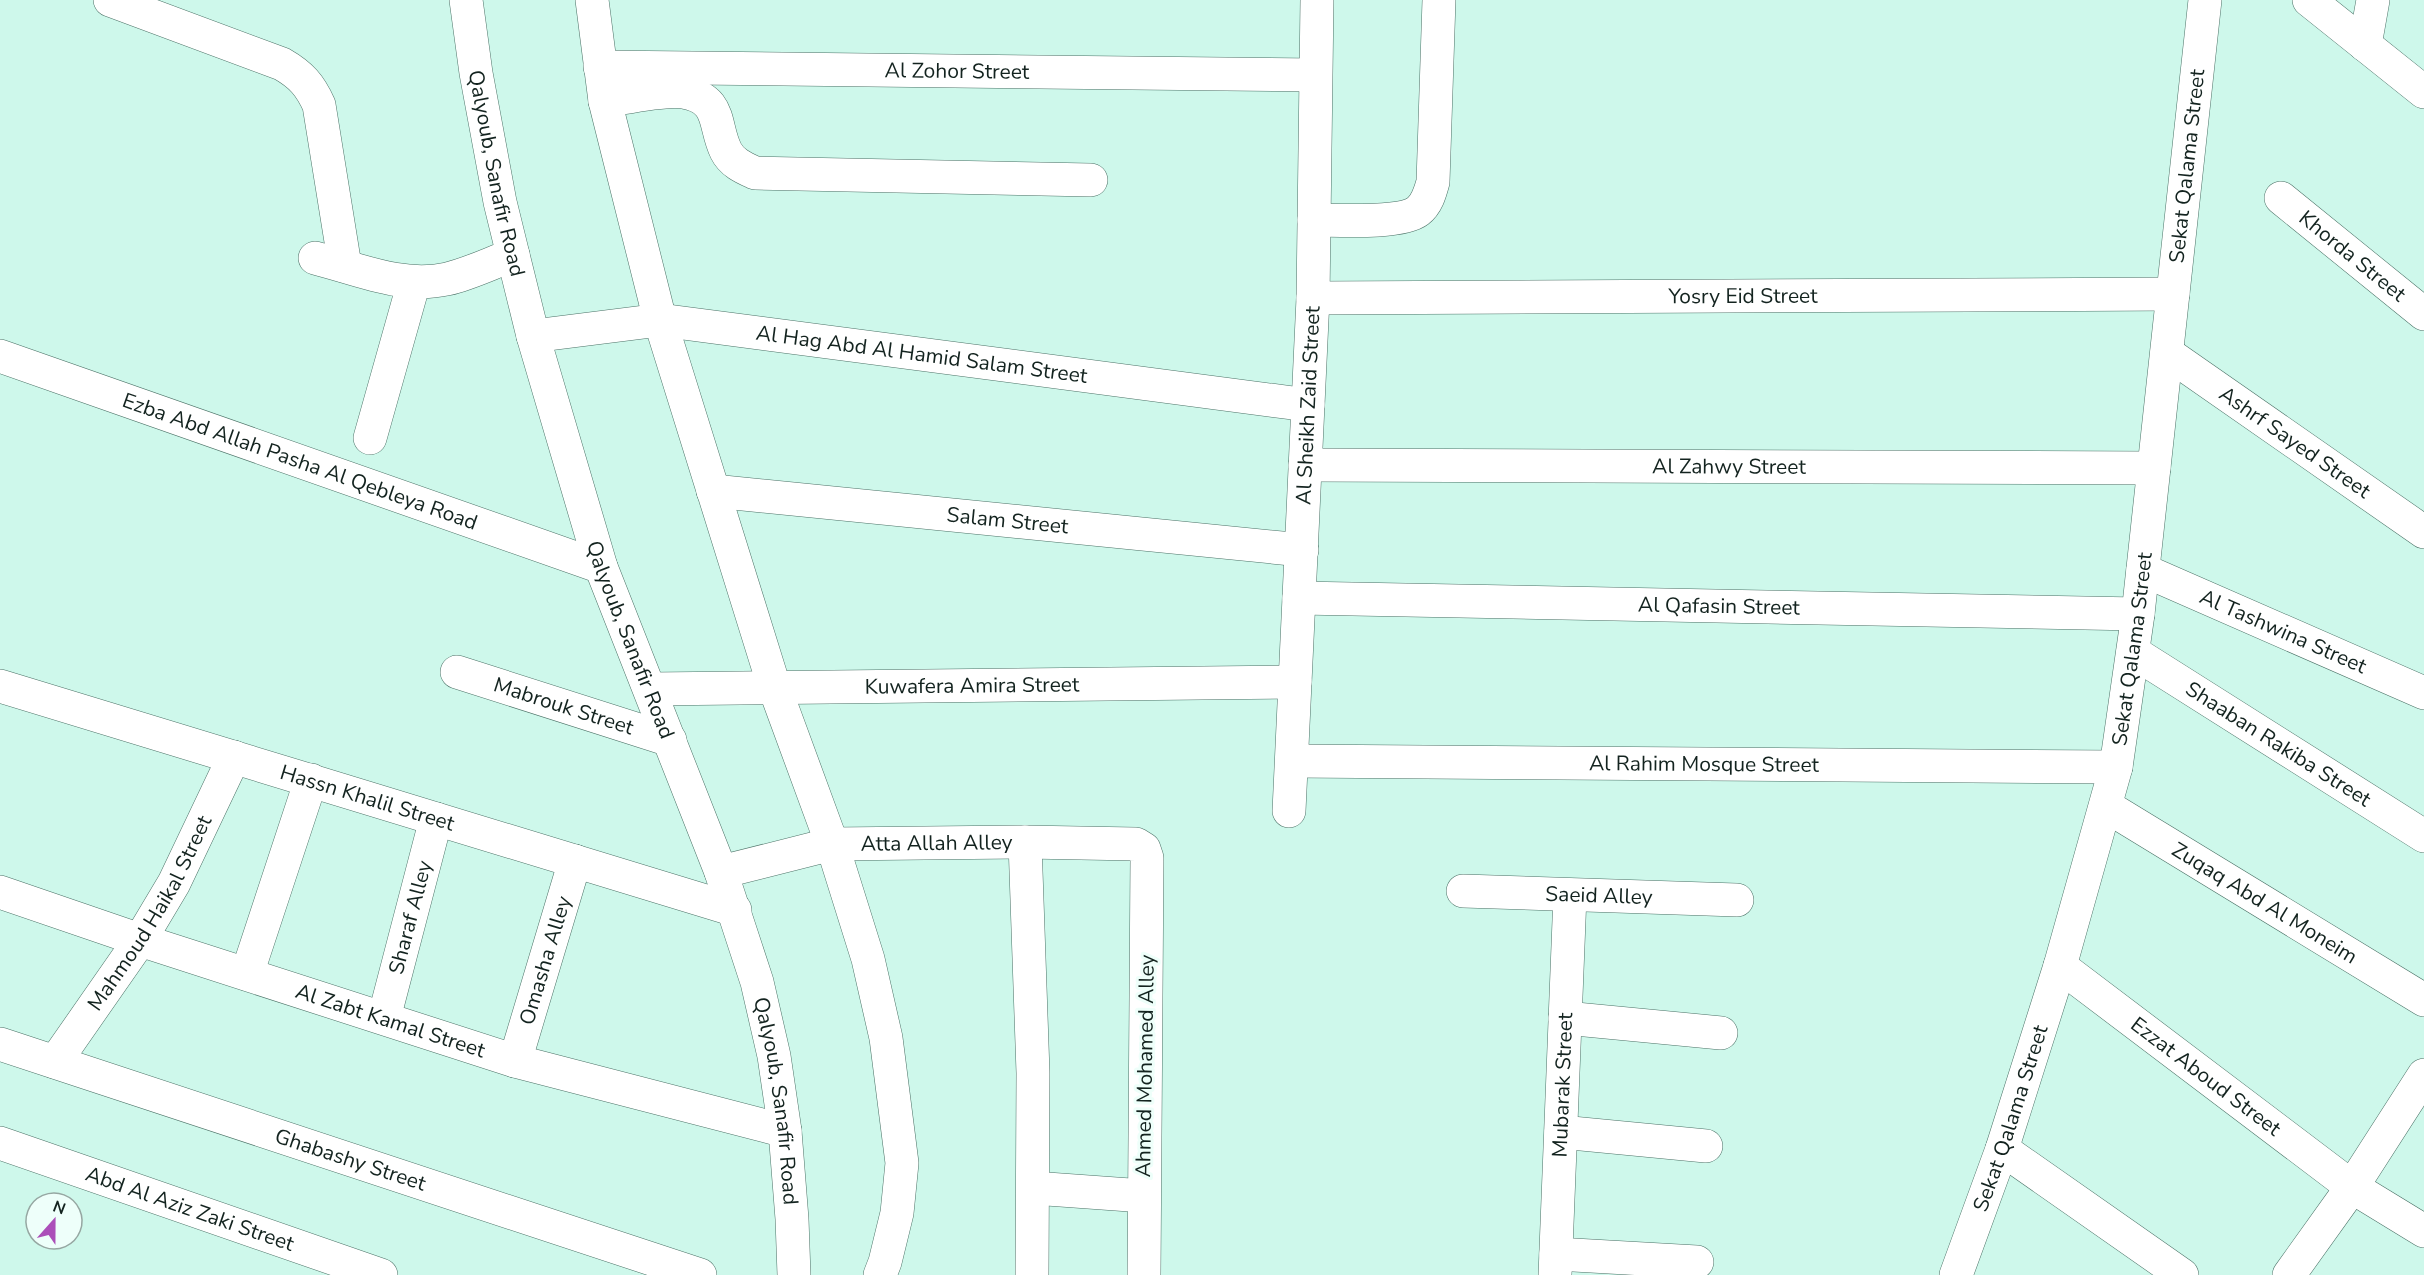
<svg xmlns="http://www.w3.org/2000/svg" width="2424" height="1275" font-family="'Nunito Sans',sans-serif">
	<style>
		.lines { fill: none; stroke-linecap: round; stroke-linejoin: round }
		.minor-casing { stroke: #4c7267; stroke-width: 34 }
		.minor { stroke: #fff; stroke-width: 33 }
		.labels { text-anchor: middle; stroke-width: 6; stroke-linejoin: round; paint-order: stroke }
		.street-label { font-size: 21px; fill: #13231f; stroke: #eefffa }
	</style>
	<rect width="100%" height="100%" fill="#cef8eb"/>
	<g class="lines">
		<g class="minor-casing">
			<g id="minor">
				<path d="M110 0 282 64C301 75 310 85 319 105L345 266"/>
				<path id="s1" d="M466 0 476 73 500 202 513 255 533 336 601 567 721 872 757 982 774 1056 785 1131 792 1219 794 1275"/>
				<path d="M592 0 605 101 660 320 774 686 832 844 868 959 886 1038 902 1163 897 1213 885 1262 880 1275"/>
				<path d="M2309 0 2424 92"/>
				<path d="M2365 45 2373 0"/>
				<path id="s2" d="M600 67 1315 75"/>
				<path d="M605 101C625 98 664 89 683 92 723 99 713 125 726 151 732 163 744 168 755 173L1091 180"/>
				<path id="s3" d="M2281 198 2424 314"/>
				<path d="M1314 220C1337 220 1401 224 1418 211 1427 204 1430 193 1433 182L1439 0"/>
				<path d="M315 258C358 269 402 289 447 279 469 274 491 263 513 255"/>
				<path id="s4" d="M1313 298 2173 294"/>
				<path id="s5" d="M533 336 660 320 1308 405"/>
				<path id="s6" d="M2167 353 2424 532"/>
				<path id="s7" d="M0 356 601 567"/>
				<path d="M370 438 414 282"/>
				<path id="s8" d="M1305 465 2154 468"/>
				<path id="s9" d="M713 491 1302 550"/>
				<path id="s10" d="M2143 570 2424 693"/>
				<path id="s11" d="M1299 598 2138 614"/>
				<path id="s12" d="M2133 652 2424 836"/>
				<path id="s13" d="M457 672 670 740"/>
				<path id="s14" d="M0 686 735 910"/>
				<path id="s15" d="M650 689 1295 682"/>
				<path id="s16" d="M1292 761 2116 767"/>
				<path id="s17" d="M2106 806 2424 1000"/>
				<path id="s18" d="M1289 811 1313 298 1317 0"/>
				<path d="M1025 842 1033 1073 1032 1275"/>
				<path id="s19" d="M721 872 832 844 1025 842 1136 844 1144 849 1147 858 1144 1275"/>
				<path id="s20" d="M1463 891 1737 900"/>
				<path id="s21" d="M0 892 140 940 515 1061 785 1131"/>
				<path id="s22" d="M2060 966 2352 1187 2424 1231"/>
				<path d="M247 974 311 780"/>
				<path id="s23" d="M384 1018 436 819"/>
				<path d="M1565 1018 1721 1033"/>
				<path id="s24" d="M0 1044 700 1275"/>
				<path id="s25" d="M515 1061 575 861"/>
				<path id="s26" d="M55 1062 140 940 174 883 234 757"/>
				<path d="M1561 1132 1706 1146"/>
				<path id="s27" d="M0 1143 381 1275"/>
				<path d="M2002 1149 2182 1275"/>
				<path d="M1033 1188 1144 1196"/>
				<path d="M1556 1254 1697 1262"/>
				<path id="s28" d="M1555 1275 1570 895"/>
				<path id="s29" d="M1956 1275 2002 1149 2060 966 2116 767 2138 614 2205 0"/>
				<path d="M2289 1275 2352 1187 2424 1075"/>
			</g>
		</g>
		<use href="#minor" class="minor"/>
	</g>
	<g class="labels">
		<g class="street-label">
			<text dy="7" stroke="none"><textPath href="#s2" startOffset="357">Al Zohor Street</textPath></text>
			<text dy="7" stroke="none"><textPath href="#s29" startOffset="1138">Sekat Qalama Street</textPath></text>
			<text dy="7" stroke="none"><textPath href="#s1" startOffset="176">Qalyoub, Sanafir Road</textPath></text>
			<text dy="7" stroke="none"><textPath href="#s3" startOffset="92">Khorda Street</textPath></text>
			<text dy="7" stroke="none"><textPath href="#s4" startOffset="430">Yosry Eid Street</textPath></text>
			<text dy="7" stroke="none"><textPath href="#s5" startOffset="392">Al Hag Abd Al Hamid Salam Street</textPath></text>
			<text dy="7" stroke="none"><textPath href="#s18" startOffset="406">Al Sheikh Zaid Street</textPath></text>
			<text dy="7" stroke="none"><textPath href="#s6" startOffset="156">Ashrf Sayed Street</textPath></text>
			<text dy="7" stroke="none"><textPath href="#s7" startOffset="318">Ezba Abd Allah Pasha Al Qebleya Road</textPath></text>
			<text dy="7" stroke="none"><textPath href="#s8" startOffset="424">Al Zahwy Street</textPath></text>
			<text dy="7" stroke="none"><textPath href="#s9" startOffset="296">Salam Street</textPath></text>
			<text dy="7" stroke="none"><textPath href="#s11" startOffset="420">Al Qafasin Street</textPath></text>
			<text dy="7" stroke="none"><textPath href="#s10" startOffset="153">Al Tashwina Street</textPath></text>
			<text dy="7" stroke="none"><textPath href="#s1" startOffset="662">Qalyoub, Sanafir Road</textPath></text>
			<text dy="7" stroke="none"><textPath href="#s29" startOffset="652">Sekat Qalama Street</textPath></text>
			<text dy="7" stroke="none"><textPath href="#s15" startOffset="322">Kuwafera Amira Street</textPath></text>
			<text dy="7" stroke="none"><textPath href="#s13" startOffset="112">Mabrouk Street</textPath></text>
			<text dy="7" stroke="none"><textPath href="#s12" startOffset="172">Shaaban Rakiba Street</textPath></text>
			<text dy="7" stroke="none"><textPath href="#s16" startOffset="412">Al Rahim Mosque Street</textPath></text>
			<text dy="7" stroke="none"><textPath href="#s14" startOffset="384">Hassn Khalil Street</textPath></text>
			<text dy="7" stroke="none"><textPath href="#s19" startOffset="219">Atta Allah Alley</textPath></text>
			<text dy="7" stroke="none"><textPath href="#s20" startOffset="136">Saeid Alley</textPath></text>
			<text dy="7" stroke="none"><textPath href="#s17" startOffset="186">Zuqaq Abd Al Moneim</textPath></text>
			<text dy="7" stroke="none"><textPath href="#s26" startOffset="177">Mahmoud Haikal Street</textPath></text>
			<text dy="7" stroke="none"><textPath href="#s23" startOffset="104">Sharaf Alley</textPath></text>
			<text dy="7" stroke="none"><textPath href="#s25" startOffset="105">Omasha Alley</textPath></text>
			<text dy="7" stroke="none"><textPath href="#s21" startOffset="411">Al Zabt Kamal Street</textPath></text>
			<text transform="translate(1145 1066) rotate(-89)" y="7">Ahmed Mohamed Alley</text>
			<text dy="7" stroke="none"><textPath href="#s22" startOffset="183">Ezzat Aboud Street</textPath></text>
			<text dy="7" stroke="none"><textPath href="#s28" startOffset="190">Mubarak Street</textPath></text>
			<text dy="7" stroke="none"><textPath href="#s1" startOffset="1148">Qalyoub, Sanafir Road</textPath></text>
			<text dy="7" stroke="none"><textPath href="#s29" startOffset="166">Sekat Qalama Street</textPath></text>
			<text dy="7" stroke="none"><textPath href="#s24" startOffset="369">Ghabashy Street</textPath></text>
			<text dy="7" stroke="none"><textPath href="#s27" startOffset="201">Abd Al Aziz Zaki Street</textPath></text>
		</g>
	</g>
	<g transform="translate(54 1221) rotate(21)"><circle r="28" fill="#eefffa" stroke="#96a7a2" stroke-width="1.5"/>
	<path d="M0-4.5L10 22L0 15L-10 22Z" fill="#ab4fb9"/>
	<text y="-9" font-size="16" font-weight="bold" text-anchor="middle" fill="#13231f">N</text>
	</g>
</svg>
